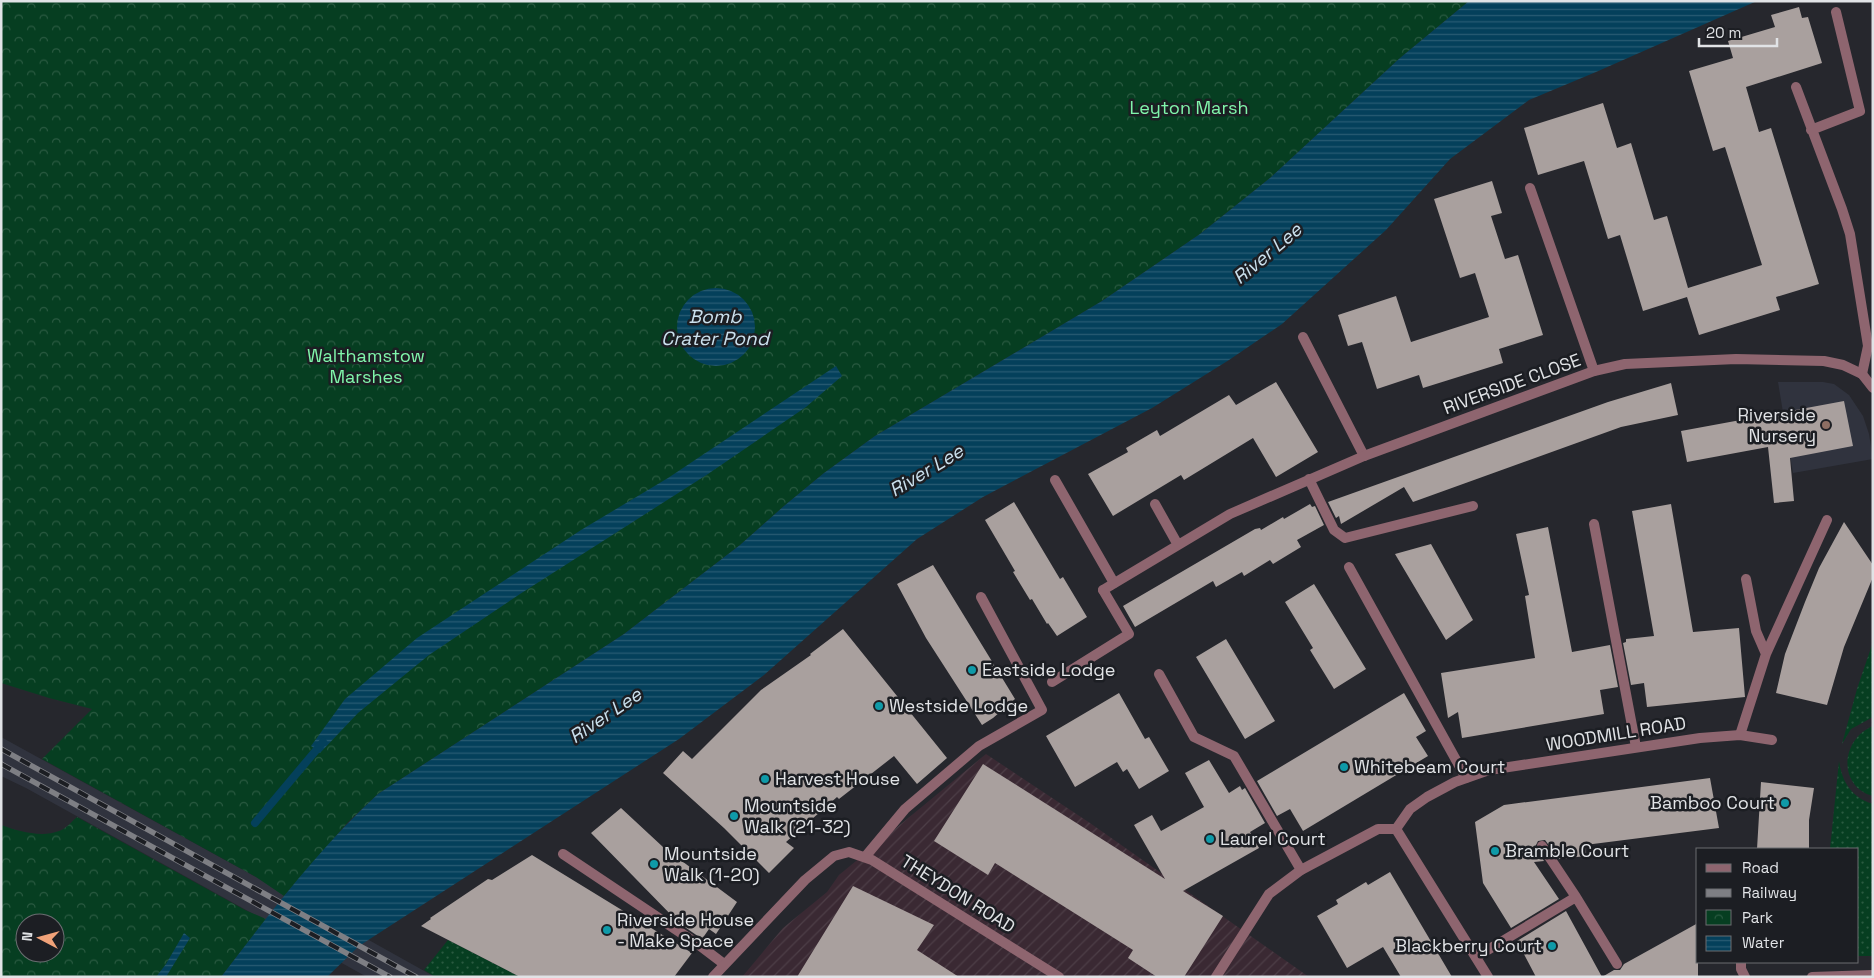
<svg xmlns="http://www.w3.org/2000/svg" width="1874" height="978" font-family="'Space Grotesk',sans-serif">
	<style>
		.industrial { fill: url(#industrial-furrows) }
		.built { fill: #30333e }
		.grass { fill: url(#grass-dots) }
		.park { fill: url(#park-crowns); fill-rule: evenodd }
		.water { fill: url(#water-rules) }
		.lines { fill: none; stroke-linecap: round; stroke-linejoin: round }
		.stream { stroke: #04405b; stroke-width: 8 }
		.building { fill: #a9a09e }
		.service { stroke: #8e656f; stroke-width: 10 }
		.minor { stroke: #8e656f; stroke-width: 10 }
		.rail-casing { stroke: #7e7f84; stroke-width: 5.5 }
		.rail { stroke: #1c1e23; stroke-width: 4; stroke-dasharray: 11; stroke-linecap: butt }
		.education-dot { fill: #8d6e63; stroke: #1c1e23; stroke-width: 2 }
		.culture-dot { fill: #0f9aa8; stroke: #1c1e23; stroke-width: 2 }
		.labels { text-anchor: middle; stroke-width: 5; stroke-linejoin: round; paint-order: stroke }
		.park-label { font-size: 18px; fill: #80f6ab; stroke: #1c1e23 }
		.street-label { font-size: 18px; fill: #e1e3e6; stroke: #1c1e23 }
		.poi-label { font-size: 18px; fill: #e1e3e6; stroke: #1c1e23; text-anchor: start }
		.water-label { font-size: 19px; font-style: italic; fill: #cbe1ee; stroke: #1c1e23 }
	</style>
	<defs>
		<pattern id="industrial-furrows" width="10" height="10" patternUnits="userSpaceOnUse" patternTransform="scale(1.25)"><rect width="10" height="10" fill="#3a2933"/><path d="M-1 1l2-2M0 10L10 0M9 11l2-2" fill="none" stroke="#4d3e47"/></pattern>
		<pattern id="grass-dots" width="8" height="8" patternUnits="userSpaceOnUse" patternTransform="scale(1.25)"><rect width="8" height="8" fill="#063e21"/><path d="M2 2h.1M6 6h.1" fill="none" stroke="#2a5a41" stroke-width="1.8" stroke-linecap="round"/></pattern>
		<pattern id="park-crowns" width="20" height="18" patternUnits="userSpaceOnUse" patternTransform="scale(1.25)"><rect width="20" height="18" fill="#063e21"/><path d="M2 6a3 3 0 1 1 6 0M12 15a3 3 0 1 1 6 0" fill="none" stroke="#2a5a41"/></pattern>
		<pattern id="water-rules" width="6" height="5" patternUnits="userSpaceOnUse" patternTransform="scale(1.25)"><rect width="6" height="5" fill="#04405b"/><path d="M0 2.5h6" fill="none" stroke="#285b73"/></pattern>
	</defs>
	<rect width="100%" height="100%" fill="#26272d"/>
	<path class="industrial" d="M986 754 1090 823 1309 977H742L783 928 827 892 839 875Z"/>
	<path class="built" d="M1778 382H1823L1834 384 1849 395 1863 416 1869 434 1873 459 1793 473Z
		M1 737 256 877 435 977H367L26 788 1 776Z"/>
	<path class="grass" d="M1873 642V717L1851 729 1842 744 1857 689Z
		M1873 726V796C1837 786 1841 739 1873 726Z
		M1839 761C1842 782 1852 798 1873 804V956H1858V849H1830Z
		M448 940 520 977H435L424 970Z"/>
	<path class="park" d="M1 1H1469L1400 58 1270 178 1200 234 1102 301 875 436 824 473 784 506 740 545 624 634 378 794 348 822 284 896 256 877 42 759 92 709 49 698 1 683Z
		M77 817 245 910 266 919 221 977H1V825C18 831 41 838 59 831 66 829 72 821 77 817ZM25 923H55V953H25Z"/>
	<path class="water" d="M1469 1H1757L1596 72 1529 100 1450 159 1386 230 1282 324 1229 360 1152 408 983 497 917 539 764 675 679 739 359 946 327 977H221C270 913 319 848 378 794L624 634 740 545 784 506 824 473 875 436 1102 301 1200 234 1270 178 1400 58Z
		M677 327a39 39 0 1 1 78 0a39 39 0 1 1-78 0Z
		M836 366 842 376 806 407 708 474 520 594 429 655 358 713 320 753 311 746 345 699 417 638 581 530 668 478Z
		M184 933 190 938 166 977H156L166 964Z"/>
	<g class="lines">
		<path class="stream" d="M255 823 323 742"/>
	</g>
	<path class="building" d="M1799 7 1802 18 1808 17 1822 63 1746 87 1759 132 1771 128 1819 284 1776 297 1780 310 1699 335 1687 297 1643 311 1620 235 1608 239 1584 161 1538 175 1524 128 1603 103 1617 148 1631 143 1654 220 1667 216 1688 288 1762 265 1725 147 1713 151 1689 71 1733 58 1728 41 1775 27 1771 15Z
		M1492 181 1502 213 1491 216 1505 259 1518 255 1543 335 1499 349 1503 363 1423 388 1419 375 1377 389 1362 342 1348 346 1338 315 1396 296 1411 342 1489 317 1475 273 1460 278 1434 199Z
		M1276 382 1318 452 1276 477 1253 438 1184 480 1181 475 1113 516 1088 474 1128 452 1126 448 1157 430 1160 436 1229 395 1236 405Z
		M1671 383 1678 415 1621 427 1413 502 1404 487 1341 524 1339 516 1336 518 1328 502 1608 402Z
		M1844 401 1853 446 1790 458 1794 501 1774 503 1768 447 1687 462 1681 431Z
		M1014 502 1060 579 1063 577 1087 617 1057 636 1048 623 1047 624 1032 599 1030 600 1013 572 1015 571 985 520Z
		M1310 504 1312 507 1315 506 1324 525 1297 540 1301 547 1273 564 1270 560 1244 576 1242 572 1216 587 1213 581 1135 627 1123 606 1255 529 1260 528 1261 530 1283 517 1284 519Z
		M1671 504 1693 632 1739 628 1745 697 1647 707 1644 683 1631 685 1623 643 1626 642V639L1654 636 1632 511Z
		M1844 522 1873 565V577L1844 647 1827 705 1776 693 1785 654 1805 602 1819 568Z
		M1548 527 1572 652 1610 645 1618 687 1600 690 1604 714 1462 738 1458 712 1448 718 1441 673 1535 658 1525 596 1529 595 1516 534Z
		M1431 544 1473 620 1446 640 1395 554Z
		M933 565 1015 699 993 718 982 725 926 638 897 584Z
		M1314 584 1366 669 1334 689 1310 650 1313 648 1285 602Z
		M843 629 947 758 917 784 894 756 839 799 837 797 786 842 794 848 769 873 724 828 663 773 683 751 692 759 761 690 811 655 810 654Z
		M1226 639 1275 721 1245 739 1196 657Z
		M1119 693 1145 739 1149 737 1169 771 1139 789 1127 769 1123 772 1117 762 1075 787 1046 736Z
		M1404 693 1426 731 1416 737 1428 756 1303 831 1290 809 1277 816 1257 781Z
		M1209 760 1229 793 1240 786 1242 790 1245 788 1265 823 1250 832 1259 848 1183 891 1223 916 1184 977H1157L1128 958 1133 950 995 863 988 875 934 841 983 764 1165 879 1134 825 1152 815 1161 831 1204 807 1185 773Z
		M1710 778 1719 828 1585 845 1586 856 1559 859 1545 840 1538 841 1535 847 1544 861 1534 862 1559 899 1511 928 1483 883 1475 822 1504 805Z
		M1761 782 1814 788 1809 820V849H1757Z
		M621 808 663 847 737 902 716 934 709 929 702 939 679 923 591 833Z
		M532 855 692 953 674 977H520L421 926 431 919 430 918 488 879 492 880Z
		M1390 872 1452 977H1401L1383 947 1347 968 1317 916 1338 904 1336 900 1366 882 1368 885Z
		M853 886 934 925 917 950 959 977H797Z
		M1566 911 1602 977 1614 970H1620L1624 964 1698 923V977H1536L1517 941Z"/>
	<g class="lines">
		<path class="service" d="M1796 87 1842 209 1850 234 1868 346 1862 374
			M1811 130 1860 111 1836 12
			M1530 188 1594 371
			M1303 337 1364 456
			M1309 479 1334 530 1345 538 1473 506
			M1055 480 1114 583
			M1594 524 1636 747
			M1349 567 1466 778
			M1766 654 1827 520
			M1159 674 1194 737 1234 756 1301 870
			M1052 682 1129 634 1103 590
			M1740 735 1766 654 1756 631 1746 579
			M1542 846 1576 897 1617 964
			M563 854 699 945 724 964
			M865 857 905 809 979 746 1042 710 981 597
			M1476 957 1576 897
			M1741 962V969L1745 977"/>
		<path class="minor" d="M1155 504 1178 545
			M1103 590 1230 514 1364 456 1594 371 1625 364 1736 359 1824 361 1843 365 1862 374 1873 388
			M1396 829 1410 809 1427 797 1455 782 1489 770 1700 738 1740 735 1772 740
			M713 977 805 880 834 856 849 852 872 860 1059 977
			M1216 977 1269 894 1301 870 1378 829H1396L1488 977
			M1812 977 1873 975"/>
		<g class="rail-casing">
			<path id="rail" d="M1 749 416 977
				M1 764 390 977"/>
		</g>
		<use href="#rail" class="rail"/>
	</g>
	<circle class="education-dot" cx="1826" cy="425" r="5"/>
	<g class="culture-dot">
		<circle cx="972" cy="670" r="5"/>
		<circle cx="879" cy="706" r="5"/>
		<circle cx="1344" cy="767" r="5"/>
		<circle cx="765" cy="779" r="5"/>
		<circle cx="1785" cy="803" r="5"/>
		<circle cx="734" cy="816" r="5"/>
		<circle cx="1210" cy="839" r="5"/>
		<circle cx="1495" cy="851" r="5"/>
		<circle cx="654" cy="864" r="5"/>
		<circle cx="607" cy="930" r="5"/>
		<circle cx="1552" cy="946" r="5"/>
	</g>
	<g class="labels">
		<g class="park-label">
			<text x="1189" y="114">Leyton Marsh</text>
			<text x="366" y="362">Walthamstow<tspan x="366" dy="21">Marshes</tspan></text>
		</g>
		<g class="street-label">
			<text transform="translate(1512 384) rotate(-20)" y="6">RIVERSIDE CLOSE</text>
			<text transform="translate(1616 734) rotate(-9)" y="6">WOODMILL ROAD</text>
			<text transform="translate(958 894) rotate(32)" y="6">THEYDON ROAD</text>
		</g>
		<g class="poi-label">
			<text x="1816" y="421" text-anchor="end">Riverside<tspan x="1816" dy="21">Nursery</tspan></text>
			<text x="982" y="676">Eastside Lodge</text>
			<text x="889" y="712">Westside Lodge</text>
			<text x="1354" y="773">Whitebeam Court</text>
			<text x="775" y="785">Harvest House</text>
			<text x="1775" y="809" text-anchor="end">Bamboo Court</text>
			<text x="744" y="812">Mountside<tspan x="744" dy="21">Walk (21-32)</tspan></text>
			<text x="1220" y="845">Laurel Court</text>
			<text x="1505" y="857">Bramble Court</text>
			<text x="664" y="860">Mountside<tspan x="664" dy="21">Walk (1-20)</tspan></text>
			<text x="617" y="926">Riverside House<tspan x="617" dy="21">- Make Space</tspan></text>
			<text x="1542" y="952" text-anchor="end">Blackberry Court</text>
		</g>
		<g class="water-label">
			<text transform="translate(1267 253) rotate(-40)" y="7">River Lee</text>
			<text x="715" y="323">Bomb<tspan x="715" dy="22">Crater Pond</tspan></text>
			<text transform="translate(926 470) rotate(-31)" y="7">River Lee</text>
			<text transform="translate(605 715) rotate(-34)" y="7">River Lee</text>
		</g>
	</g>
	<rect width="1874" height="978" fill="none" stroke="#e1e3e6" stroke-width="5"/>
	<rect x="1696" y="848" width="162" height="115" fill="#1c1e23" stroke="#6b6d71"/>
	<rect x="1706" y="864" width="25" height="8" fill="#8e656f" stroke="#6b6d71"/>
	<text x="1742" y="873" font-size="15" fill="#e1e3e6">Road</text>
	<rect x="1706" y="889" width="25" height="8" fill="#7e7f84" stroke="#6b6d71"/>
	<text x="1742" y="898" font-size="15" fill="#e1e3e6">Railway</text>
	<rect x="1706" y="910" width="25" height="15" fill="url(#park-crowns)" stroke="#6b6d71"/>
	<text x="1742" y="923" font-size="15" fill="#e1e3e6">Park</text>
	<rect x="1706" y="936" width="25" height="15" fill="url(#water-rules)" stroke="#6b6d71"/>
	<text x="1742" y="948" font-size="15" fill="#e1e3e6">Water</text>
	<g transform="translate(40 938) rotate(276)"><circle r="24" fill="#1c1e23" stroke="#6b6d71"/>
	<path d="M0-4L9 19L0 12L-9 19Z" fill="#f0a279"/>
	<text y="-8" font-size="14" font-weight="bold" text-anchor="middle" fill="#e1e3e6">N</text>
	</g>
	<path d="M1699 38v8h78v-8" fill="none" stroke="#e1e3e6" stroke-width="2.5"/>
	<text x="1706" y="38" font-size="15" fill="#e1e3e6" stroke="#1c1e23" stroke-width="4" paint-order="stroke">20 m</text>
</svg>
